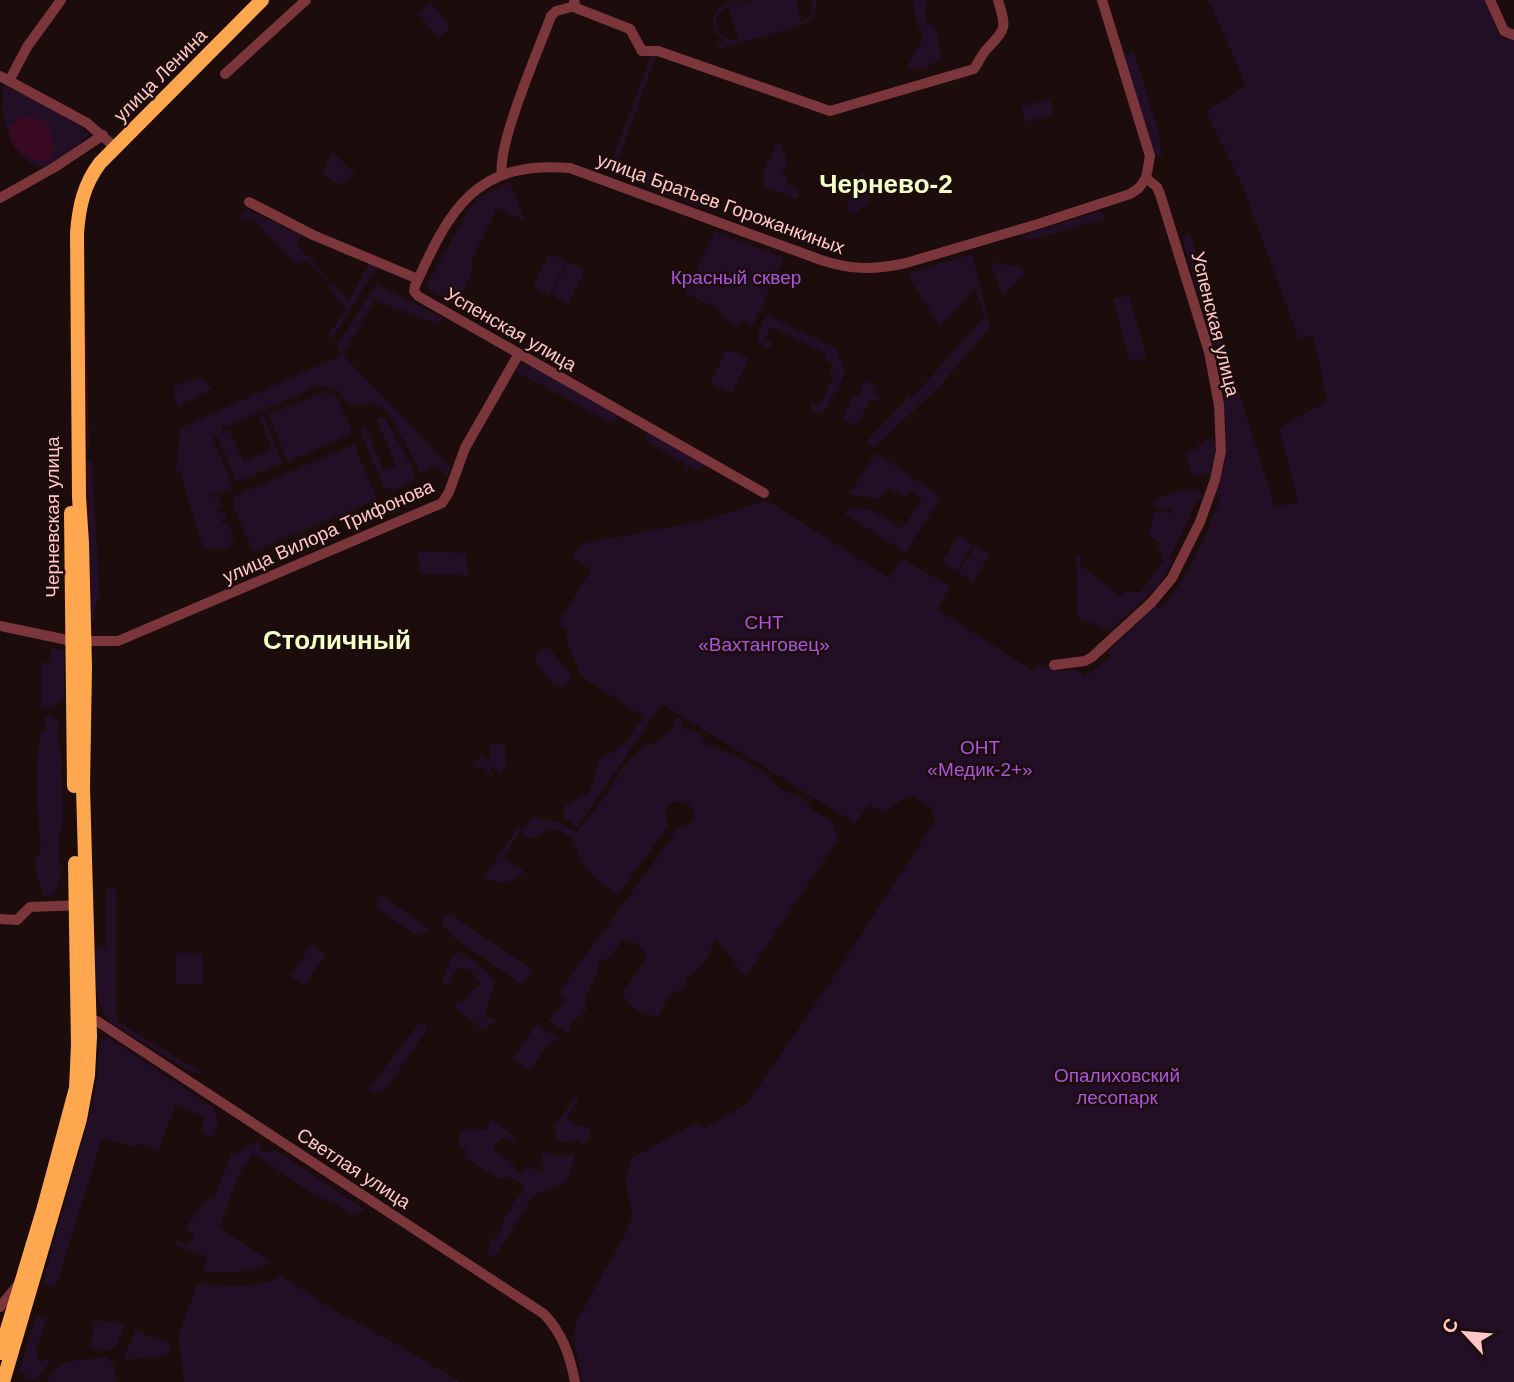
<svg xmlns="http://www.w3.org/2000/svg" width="1514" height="1382" font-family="Helvetica,sans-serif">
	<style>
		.green { fill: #220f26 }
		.water { fill: #380920 }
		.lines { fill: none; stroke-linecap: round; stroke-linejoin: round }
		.stream { stroke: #380920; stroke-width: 2 }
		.minor { stroke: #7b363c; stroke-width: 10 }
		.major { stroke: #fea74f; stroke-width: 14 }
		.labels { text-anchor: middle; stroke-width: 5; stroke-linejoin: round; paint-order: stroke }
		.street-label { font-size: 19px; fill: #ffc7c8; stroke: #1c0c0b }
		.park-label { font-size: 19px; fill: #a5d; stroke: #1c0c0b }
		.district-label { font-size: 26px; font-weight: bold; fill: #f2ffc9; stroke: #1c0c0b }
	</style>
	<rect width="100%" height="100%" fill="#1c0c0b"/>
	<path class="green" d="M737 0H748C731 5 707 11 720 34L728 40H738L729 7 754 0H796L802 22 811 15 812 0H816C817 11 814 19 805 24L719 49 718 44 725 42 715 32C709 13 720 5 737 0Z
		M912 0H926L925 22 936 27 941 57C932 66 923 71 909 68L908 64 920 45 923 33 918 26Z
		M1205 0H1484L1501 38 1514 36V1382H583L574 1342 576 1322 623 1238 633 1216 625 1180 632 1158 696 1123 705 1128 747 1104 833 978 935 821 931 807 912 796 901 800 884 813 869 805 855 823 662 704 577 827 563 817 565 806 591 791V785L597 774 595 769 600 759 625 744 643 717 582 677 565 639 568 632 559 622 591 570 572 557 581 544 698 522 767 500 889 578 902 558 950 587 937 609 1033 671 1038 663 1056 670H1079L1084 677 1111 657 1108 652 1155 605 1160 609C1189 577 1206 536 1221 496L1216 493 1224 467 1227 444 1223 395 1210 323 1206 307 1197 292 1182 237 1190 234 1275 507 1298 502 1279 428 1327 401 1313 335 1299 340 1243 187 1206 112 1246 85 1210 3Z
		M431 3 451 28 438 38 418 13Z
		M1134 51 1161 140 1158 141 1163 155 1159 157 1154 154 1124 55Z
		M653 56H656L618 160 656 174 650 188H648L608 171 650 58Z
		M3 85C21 94 81 120 89 135L59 161 40 168C8 155 0 118 3 85Z
		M1050 99 1054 114 1026 122 1021 107Z
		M780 142 788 164 781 172 787 176 786 179 790 186 797 188 799 196 798 199 764 187 763 175 768 161H770L776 144Z
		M332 151 355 174 339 185 322 173Z
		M864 172 870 196 867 206 860 208 856 214 853 211H846L859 175Z
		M660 175 705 192 702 205 704 209 683 201 685 194 674 190 672 197 654 190Z
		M510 182 525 221 497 208 471 262 473 269 457 305 427 288V285L469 209 481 196Z
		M246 209 301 235 297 243 305 255H309L326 278V281L308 259 296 264 252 218 239 221Z
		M1102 211 1105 219 1031 240 1018 236Z
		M715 231 784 258 753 325 742 320 739 326 719 316 721 310 685 293Z
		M550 253 566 261 549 295 533 287Z
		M972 254 990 327 941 385 875 447 867 443 870 437 901 405 908 396 911 399 985 316 975 288 940 326 909 278 911 273Z
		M567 261 585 270 568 304 551 295Z
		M370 262 408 277 406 281 377 267 332 339 328 333 336 325 345 309 328 284 335 285 348 302Z
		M990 262 1021 267 1024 275 1003 297Z
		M376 284 443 318 439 325 375 300 343 355 451 468 446 477 438 465 421 473 387 410 371 403 350 406C342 393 334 384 318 386L222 428 223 433 229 430 244 462 272 449 259 417 263 415 283 463 237 482 218 438 215 435 213 438 232 484 231 490 211 495 212 498 218 496 222 508 216 510 218 513 224 512 227 519 221 521 222 525 228 523 235 540 230 542 231 546 227 549 203 548 180 472 176 473 180 428 342 355 337 346Z
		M1129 295 1147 358 1130 362 1113 299Z
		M769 316 836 348 846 372 823 414 810 410 811 403 819 407 834 375 829 372 833 364 825 360 827 354 771 327 765 339 773 343 769 349 759 343 757 335 765 318Z
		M727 349 749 359 732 394 710 383Z
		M519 365 533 366 619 414 614 424 515 371Z
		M197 378 203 379 212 389 178 406 173 391 175 386Z
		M865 381 876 387 874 393 880 396 877 402 870 400 860 420H858L855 426 842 419 853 395 857 397Z
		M324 392 336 396 353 433 288 462 268 415Z
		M380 416 386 420 415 473 412 481 394 491 383 486 361 433 364 425 384 470 396 465 376 419Z
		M649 431 707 465 696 469 689 465 686 470 683 469 686 464 644 440Z
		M1205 439H1213L1217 444 1210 475 1193 476 1185 453 1198 448V444L1205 443Z
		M354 444 377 499 253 552 232 504 236 495Z
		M876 453 941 497 905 553 844 513 849 507 872 510 902 529 922 500 911 491 906 497 888 488 880 499 849 494Z
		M90 461 92 462 100 595 95 608 94 622 91 625H88L85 462Z
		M1191 488 1200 491 1203 498 1202 500 1197 499 1181 536 1169 559 1173 562 1158 586 1110 631 1077 617 1076 554 1081 558 1079 564 1120 596 1126 591 1138 593 1143 589 1164 560 1158 546 1160 543 1149 535 1154 511 1173 513V510L1154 508 1156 498Z
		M958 535 973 545 957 571 942 562Z
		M975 546 990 555 973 582 958 573Z
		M417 551 466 553 469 575 421 574Z
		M546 646 551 650 571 675 570 681 563 687 554 685 536 662 534 656Z
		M51 648 64 650V699L53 707H41V666L45 662H51Z
		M49 716 60 722 57 736 61 754 63 821 59 836 60 879 57 889 52 895 44 896 36 874 35 862 41 850 37 805V761L41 733 46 729 44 718Z
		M675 718H680L684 728 700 734 706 744 736 755 765 773 780 789 807 801 812 810 832 821 838 840 746 976C733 965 728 949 714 939 713 955 698 971 685 980V985L682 990 671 993 658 1016C643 1016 626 1007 623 992L646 958C645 947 633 940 623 940L609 958 599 961 597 966 598 971 584 999 587 1010 571 1024 568 1034 548 1021 567 1000 559 993C597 937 639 884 678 828L689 825 695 816C690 803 685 800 671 802L665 811 668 826 619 894C594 881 580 867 574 840 548 821 554 832 531 839L522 832 532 817 557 822 577 832 608 793 623 767 643 746 654 743 673 729Z
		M501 743 507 749 504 759 508 761 501 773 489 765 493 777 482 766 472 769 480 756 486 760 490 758 489 744Z
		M520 824V832L503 857 515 867H520L524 872C510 885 501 884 484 878Z
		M106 888 116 889V1017L119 1023 206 1075 189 1071 111 1023C93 1003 96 979 94 954L98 952 95 948 106 947Z
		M382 895 431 930 417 936 377 908 378 901Z
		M450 914 533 970 523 985 454 938 442 925 443 918Z
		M312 944 326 954 304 986 290 976Z
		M459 951 479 964 495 982 484 1017 499 1019 483 1030 456 1008 455 1004 465 1001 472 991 481 984 469 969 461 968 455 972 448 986 442 984C442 973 450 970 450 959Z
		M176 953H203V984H176Z
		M418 1024H423L428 1028 388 1086C382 1093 375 1095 368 1090Z
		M537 1024 559 1039 546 1046 534 1066 527 1068 513 1059Z
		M108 1037 212 1107C218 1117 221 1126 213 1136H205L201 1129 205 1117 176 1105 158 1150 137 1144 134 1147 102 1138 57 1284 48 1286 45 1283 44 1277 91 1109 96 1086 100 1042Z
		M577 1094 578 1100 567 1117 574 1125 589 1127 591 1138 582 1145 578 1139 563 1143 557 1138 554 1127Z
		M490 1118 514 1136 513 1141 502 1138 494 1145 493 1151 508 1159 522 1175 527 1165 537 1171H543L544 1165 541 1160V1155L546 1152 557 1157 574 1154 573 1165 565 1182 533 1196 494 1258 488 1254C487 1241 496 1239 501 1229 506 1218 500 1220 512 1210V1204L524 1191V1185L510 1177 498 1178 488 1173 464 1156 467 1151 459 1145C457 1125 472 1128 486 1130L489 1125Z
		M257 1141 262 1152 275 1151 285 1156 365 1210 355 1215H349L335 1203 313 1194 253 1153 240 1173 219 1227 271 1262C254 1273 223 1275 203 1271L208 1257 180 1247 177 1245V1240L187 1246 195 1236 185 1228 207 1199H214L231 1153 234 1155Z
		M281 1276 342 1315 352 1319 462 1382H184L178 1336 198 1283C224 1286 258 1290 281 1276Z
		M35 1317H47L36 1351 38 1361 52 1359 35 1381 29 1378 25 1382 27 1375 19 1373Z
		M96 1320 125 1324 117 1344 111 1350 89 1348Z
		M135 1330 168 1343 171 1351 168 1355 126 1360 124 1357Z
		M106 1357 114 1365 116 1382H47C59 1354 82 1362 106 1357Z"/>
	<path class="water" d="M29 117 46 122C53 136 60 150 47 161 27 161 7 148 9 126L18 119Z"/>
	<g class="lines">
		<path class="stream" d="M85 314 88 448
			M88 462 91 526"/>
		<path class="minor" d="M574 0 576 8 630 29 642 51H658L830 111 974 69C978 63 981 56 986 50 1006 28 1007 30 998 0
			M1490 0 1504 31 1514 35
			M225 74 306 0
			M0 76 87 123 115 147
			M9 81 27 47 61 0
			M502 174C497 144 539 49 551 16L556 11 575 6
			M0 198 55 167 103 135
			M249 202 313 235 418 279
			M764 493 418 296 414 291 415 286C450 209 475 160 570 168L821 260C851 270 875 270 906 263L1038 224 1130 194 1139 188 1146 178 1150 156 1102 0
			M0 626 72 641H118L442 503 449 492 465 448 518 355
			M1054 665 1085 661 1092 657 1152 602 1172 578 1200 522 1215 480 1221 451 1219 405 1209 352 1160 194 1157 187 1146 178
			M0 919 17 920 30 907 83 905
			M83 1021H97L544 1314C563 1334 570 1356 575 1382
			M0 1307 17 1286"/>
		<path class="major" d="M71 513 74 786
			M0 1353 44 1207 76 1088 78 1045 75 863
			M3 1382 80 1119 88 1075 90 1037 83 787 85 667 82 543 79 497 77 233C79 206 84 184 100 163L262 0"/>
	</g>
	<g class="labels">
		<g class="street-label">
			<text transform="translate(160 75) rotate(-45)" y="7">улица Ленина</text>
			<text transform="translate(721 203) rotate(20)" y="7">улица Братьев Горожанкиных</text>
			<text transform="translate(1216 324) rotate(76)" y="7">Успенская улица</text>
			<text transform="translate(511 329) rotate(30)" y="7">Успенская улица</text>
			<text transform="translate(52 517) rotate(-90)" y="7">Черневская улица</text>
			<text transform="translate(328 531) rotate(-24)" y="7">улица Вилора Трифонова</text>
			<text transform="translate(354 1168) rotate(33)" y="7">Светлая улица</text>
		</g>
		<g class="park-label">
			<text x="736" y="284">Красный сквер</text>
			<text x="764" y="629">СНТ<tspan x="764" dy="22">«Вахтанговец»</tspan></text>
			<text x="980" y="754">ОНТ<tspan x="980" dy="22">«Медик-2+»</tspan></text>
			<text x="1117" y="1082">Опалиховский<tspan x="1117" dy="22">лесопарк</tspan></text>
		</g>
		<g class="district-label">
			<text x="886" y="193">Чернево-2</text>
			<text x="337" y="649">Столичный</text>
		</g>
	</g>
	<g transform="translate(1465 1333) rotate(296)" stroke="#1c0c0b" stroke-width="5" paint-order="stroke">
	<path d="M0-5L12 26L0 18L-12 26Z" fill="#ffc7c8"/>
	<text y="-10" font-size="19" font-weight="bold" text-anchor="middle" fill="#ffc7c8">С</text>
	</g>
</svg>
